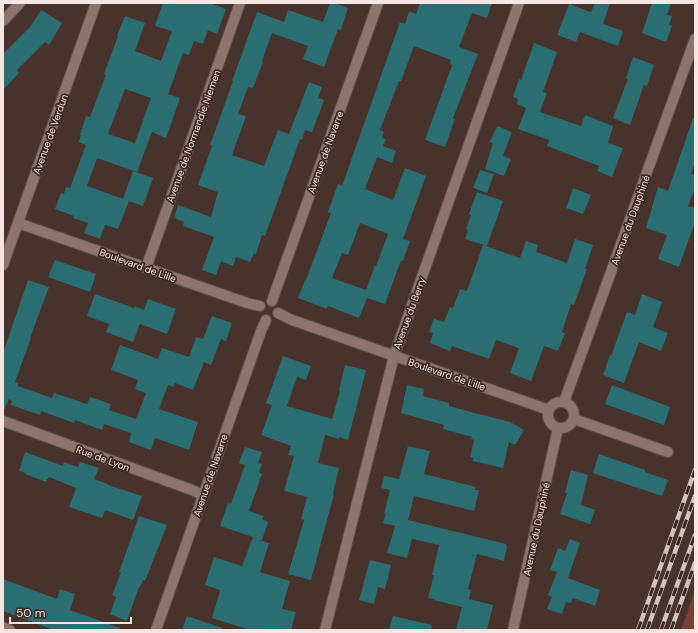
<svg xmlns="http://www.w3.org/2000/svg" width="698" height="633" font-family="'DM Sans',sans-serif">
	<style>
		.green { fill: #774032 }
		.building { fill: #2a6e72; fill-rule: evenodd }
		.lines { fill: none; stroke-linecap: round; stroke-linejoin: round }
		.street-casing { stroke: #614e4a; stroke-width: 12 }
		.secondary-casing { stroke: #614e4a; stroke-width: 12 }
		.street { stroke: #8d746d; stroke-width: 10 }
		.secondary { stroke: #8d746d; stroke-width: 10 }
		.rail-casing { stroke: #d3c2bf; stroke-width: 4.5 }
		.rail { stroke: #3c2822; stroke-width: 3; stroke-dasharray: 9; stroke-linecap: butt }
		.labels { text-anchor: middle; stroke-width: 3.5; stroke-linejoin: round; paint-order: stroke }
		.street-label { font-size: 10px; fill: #f5e6e3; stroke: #3c2822 }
	</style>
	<rect width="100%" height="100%" fill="#47322c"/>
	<path class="green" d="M695 590V630H681Z"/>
	<path class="building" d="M163 3H210L226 9 217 34 208 30 203 44 194 41 189 55 183 53 168 94 180 98 166 138 152 132 137 172 97 158 87 186 129 201 118 229 105 225 100 239 84 233 88 223 73 218 74 216 55 209 61 193 64 194 66 187 70 188 86 145 79 142 81 135H80L86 116 90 117 106 75 104 74 118 36H117L125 16 145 23 135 51 161 61 172 31 155 26ZM125 89 151 98 135 143 108 134Z
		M330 3H334L348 8 341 30 338 29 324 67 303 59 308 46 272 33 262 61 263 62 253 88 248 87 238 114 246 116 232 155 264 166 278 130 289 134 309 82 322 87 318 98 324 100 312 132 305 130 302 140 300 139 265 236 262 235 256 254 254 253 250 262 236 257 233 266 221 261 216 275 202 270 214 237 183 226 184 222 174 218 178 205 211 217 218 192 198 185 212 146 210 145 233 81H232L257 12 284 22 288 10 323 22Z
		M420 3H492L487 18 472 13 459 47 478 54 453 118 455 119 445 147 425 140 452 65 450 64 451 60 414 46 401 81H399L380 130 384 132 382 138 386 139 383 146 396 151 392 163 377 157 365 189 393 200 405 168 426 176 403 239 410 241 403 261 401 260 385 304 367 298 359 318 328 306 327 309 298 298 305 280H306L331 213 328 212 338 184 342 186 400 22 405 24 409 11 416 14ZM360 223 388 234 376 266 375 265 366 290 332 278 342 253 348 255Z
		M595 3H610L603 24 623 31 618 46 580 32 576 42 557 35 569 4 591 12Z
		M652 3H671L667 15 672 16 669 25 672 26 666 42 642 33Z
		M41 10 62 23 49 45 45 42 17 70 19 73 3 90V54L30 27Z
		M534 43 557 52 543 92 547 93 540 112 581 126 585 115 613 126 608 143 623 148 612 177 597 171 599 166 547 146 549 140 518 129 526 108 517 104 518 99 513 97 519 79 521 80Z
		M633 57 654 65 647 86 644 85 630 125 613 118 628 79 626 78Z
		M693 118 695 119V163L691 174 695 175V188L688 206 695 208V222L679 267 658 259 667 235 646 228 658 187 668 191Z
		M497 126 512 132 503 156 511 159 504 176 485 169 493 143 490 142Z
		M480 170 494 174 487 193 473 188Z
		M133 171 153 178 143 206 123 199Z
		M573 188 591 195 583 214 566 208Z
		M477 192 503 201 487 246 465 239 468 230 466 229 471 215 469 214Z
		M575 239 593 245 585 269H587L574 305 571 304 562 332 565 333 558 351 544 346 531 381 510 373 519 348 496 340 489 359 452 346 450 351 430 343 433 333 429 332 434 319 444 322 450 307 453 308 460 289 467 291 483 245 520 258 526 241 538 245 536 252 567 263Z
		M55 260 96 274 90 292 48 277Z
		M28 280 49 287 30 338H31L15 382 18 383V386L52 398 54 393 87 404 90 397 111 404 109 410 136 419 146 393 135 389 138 380 111 370 120 345 158 359 162 348 189 357 196 337 203 339 212 316 232 323 226 341 221 339 211 365 204 362 193 390 175 383 174 387 168 385 159 409 198 422 189 450 155 438 151 450 129 442 131 433 104 424 102 430 75 420 74 423 41 411 40 415 11 405 12 401 9 399 4 410H3V353Z
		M95 294 134 308 135 306 144 310 148 299 176 309 167 334 140 324 133 342 106 332 109 324 87 316Z
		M642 294 662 302 653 327 668 333 661 351 639 342 624 383 603 375 610 355 611 356 627 312 635 315Z
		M283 356 311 366 306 380 297 377 287 406 332 419 340 391 339 390 345 365 366 370 348 440 339 437V439L325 435 318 463 339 468 333 494H334L311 580 288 574 304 520 301 519 307 497 284 491 294 456 288 455 291 446 261 435 272 405 266 403Z
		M407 385 424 389 423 396 449 403V406L471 412 510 422 524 430 515 445 509 442 503 468 473 461V458L470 457 474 440 471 439 472 437 443 429 444 425 401 413Z
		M612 385 670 407 664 425 605 404Z
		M408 446 430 451 424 474 476 487 475 490H479L474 511 414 496 408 520 506 544V546H507L504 561 477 554 468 589 471 590 469 599 493 605 487 630H456L462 607 434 600 435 599 428 598 434 575H432L439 545 412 539 407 558 387 553 395 526 383 523 386 514H384L390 490 381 488 384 476 399 479Z
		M245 447 262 452 258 463 262 464 259 472 262 474 249 511 264 516 262 519 268 522 262 540H259L269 543 260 572 290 581 282 609 296 612 291 630H250L212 618 220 590 205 585 214 557 242 566 253 537 220 526 228 503 231 504 245 465 239 463Z
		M25 452 63 466 64 462 78 467 80 462 99 468 94 479 108 484V485L142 496 133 520 105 510 102 518 69 507 76 488 49 477 48 479H47L46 482 25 474 26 473 19 471Z
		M599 454 645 470V472L668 480 662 496 593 473Z
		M571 470 588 475 581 505 595 510 590 524 560 514 567 493H565Z
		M139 516 167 525 145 581 143 580 140 587H139L127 621 110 614 116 597 112 595 121 572H119Z
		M570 539 580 543 568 578 600 590 595 606 573 598 571 603 566 602 562 614 547 609 552 597 548 595 557 572 550 570 558 548 565 551Z
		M370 560 391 565 385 589 378 587 374 604 359 600Z
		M3 579 57 599 60 589 75 594 70 610 120 628V630H54L3 611Z
		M187 616 222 628 221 630H182Z
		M393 616 432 625 431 630H389Z"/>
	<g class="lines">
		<g class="street-casing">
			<path id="street" d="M18 223 247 303 260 306
				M146 268 240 3
				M272 301 378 3
				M278 313 292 320 549 410
				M548 415a13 13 0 1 1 26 0a13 13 0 1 1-26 0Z
				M564 402 695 39
				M574 419 668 452
				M3 421 192 490 203 495
				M3 627 10 630
				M156 630 261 331 266 320
				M325 630 394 356 519 3
				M513 630 558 428"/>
		</g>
		<g class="secondary-casing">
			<path id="secondary" d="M3 21 20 3
				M3 265 96 3"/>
		</g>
		<use href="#street" class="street"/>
		<use href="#secondary" class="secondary"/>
		<g class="rail-casing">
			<path id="rail" d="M638 630 695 470
				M647 630 695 496
				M661 630 695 535
				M671 630 695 563"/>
		</g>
		<use href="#rail" class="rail"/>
	</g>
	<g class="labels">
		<g class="street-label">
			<text transform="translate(50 134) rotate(-70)" y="4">Avenue de Verdun</text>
			<text transform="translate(193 136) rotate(-70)" y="4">Avenue de Normandie Niemen</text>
			<text transform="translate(325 152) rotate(-70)" y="4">Avenue de Navarre</text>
			<text transform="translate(630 220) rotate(-70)" y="4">Avenue du Dauphiné</text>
			<text transform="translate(138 265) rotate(20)" y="4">Boulevard de Lille</text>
			<text transform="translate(409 313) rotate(-70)" y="4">Avenue du Berry</text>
			<text transform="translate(447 374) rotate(19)" y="4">Boulevard de Lille</text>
			<text transform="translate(103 458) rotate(20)" y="4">Rue de Lyon</text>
			<text transform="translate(210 475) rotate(-71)" y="4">Avenue de Navarre</text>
			<text transform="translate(536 529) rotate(-78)" y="4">Avenue du Dauphiné</text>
		</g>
	</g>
	<rect width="698" height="633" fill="none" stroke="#f5e6e3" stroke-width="8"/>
	<path d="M10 617v6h121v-6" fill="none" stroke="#f5e6e3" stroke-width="2"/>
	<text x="16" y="617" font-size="12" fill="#f5e6e3" stroke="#3c2822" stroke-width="3" paint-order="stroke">50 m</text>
</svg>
